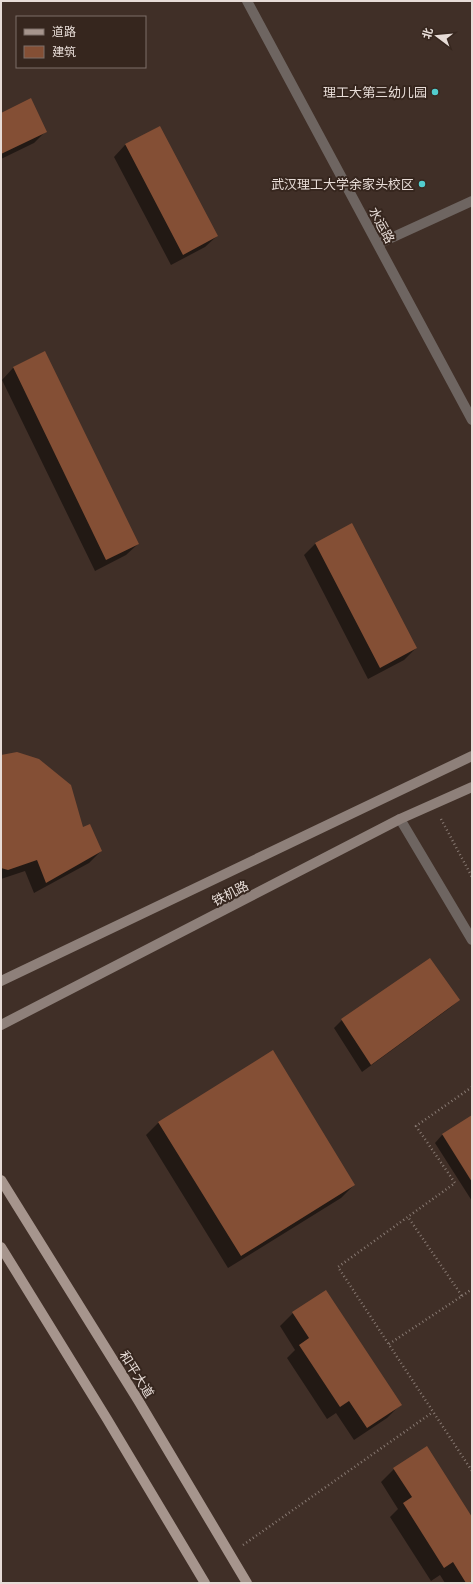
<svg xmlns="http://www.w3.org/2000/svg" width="473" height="1584" font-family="'DejaVu Sans','Noto Sans SC',sans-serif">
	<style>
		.shadow { fill: #0007 }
		.building { fill: #844f35 }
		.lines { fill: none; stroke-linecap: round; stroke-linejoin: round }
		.path { stroke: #887a73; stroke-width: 2.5; stroke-dasharray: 1 3; stroke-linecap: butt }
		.service { stroke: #6e6561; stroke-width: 10 }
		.minor { stroke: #6e6561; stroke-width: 10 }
		.secondary { stroke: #8e807a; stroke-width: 10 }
		.primary { stroke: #a6958d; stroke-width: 10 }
		.poi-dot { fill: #52cdce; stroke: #36261e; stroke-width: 1.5 }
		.labels { text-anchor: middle; stroke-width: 4; stroke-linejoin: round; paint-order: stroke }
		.poi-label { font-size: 13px; fill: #e7dcd7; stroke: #36261e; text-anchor: end }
		.street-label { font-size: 13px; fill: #e7dcd7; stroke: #36261e }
	</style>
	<rect width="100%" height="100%" fill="#402f27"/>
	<path class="shadow" d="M1 114 46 131 34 143 1 159Z
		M159 127 217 236 205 247 171 265 114 157 125 145Z
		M45 353 138 544 126 555 95 571 2 380 13 368Z
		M316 543 416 648 404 660 368 679 304 555Z
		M1 756 83 828 101 851 89 863 34 893 25 871 1 879Z
		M459 1000 451 1007 362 1072 334 1028 342 1020Z
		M472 1116V1201L435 1143 442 1135Z
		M159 1122 354 1185 341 1198 228 1268 146 1135Z
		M293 1313 400 1405 387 1418 354 1440 336 1413 327 1419 287 1358 295 1350 280 1326Z
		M394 1469 472 1519V1583H445L440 1575 431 1581 390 1517 398 1509 381 1482Z"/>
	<path class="building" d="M31 98 47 132 1 154V113Z
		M160 126 218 236 183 255 125 144Z
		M45 351 139 544 106 560 13 367Z
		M352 523 417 648 380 668 315 543Z
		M17 752 39 759 71 785 83 827 90 824 102 851 46 883 37 860 8 870 1 868V755Z
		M430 958 460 1000 371 1065 341 1019Z
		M273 1050 355 1185 241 1256 158 1122Z
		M472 1115V1182L442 1134Z
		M326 1290 402 1405 367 1428 349 1401 340 1407 299 1345 309 1338 292 1312Z
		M427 1446 472 1517V1581L468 1583H466L453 1562 444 1568 403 1503 412 1497 393 1468Z"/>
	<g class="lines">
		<path class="path" d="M441 819 472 877
			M472 1087 416 1126 455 1183 338 1267 472 1471
			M462 1296 472 1289
			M389 1344 462 1296 408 1217
			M243 1545 433 1412"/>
		<path class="service" d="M247 1 472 420
			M378 244 472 201"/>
		<path class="minor" d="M400 819 472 940"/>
		<path class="secondary" d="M1 981 472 756
			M1 1025 400 819 472 787"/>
		<path class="primary" d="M1 1180 138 1400 247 1583
			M1 1247 107 1419 205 1583"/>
	</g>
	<g class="poi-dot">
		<circle cx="435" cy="92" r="4"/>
		<circle cx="422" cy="184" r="4"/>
	</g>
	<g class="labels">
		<g class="poi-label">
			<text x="427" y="97">理工大第三幼儿园</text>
			<text x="414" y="189">武汉理工大学余家头校区</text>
		</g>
		<g class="street-label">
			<text transform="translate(382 225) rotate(62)" y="5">水运路</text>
			<text transform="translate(230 893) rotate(-27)" y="5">铁机路</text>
			<text transform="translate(137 1374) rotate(58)" y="5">和平大道</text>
		</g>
	</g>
	<rect width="473" height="1584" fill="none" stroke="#e7dcd7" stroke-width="4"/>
	<rect x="16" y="16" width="130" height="52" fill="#36261e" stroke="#7d6f68"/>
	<rect x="24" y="29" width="20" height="6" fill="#a6958d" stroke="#7d6f68"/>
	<text x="52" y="36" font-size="12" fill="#e7dcd7">道路</text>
	<rect x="24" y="46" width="20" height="12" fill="#844f35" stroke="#7d6f68"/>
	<text x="52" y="56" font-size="12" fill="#e7dcd7">建筑</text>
	<g transform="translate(437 36) rotate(286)" stroke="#36261e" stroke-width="3" paint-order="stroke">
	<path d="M0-3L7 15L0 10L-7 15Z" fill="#e7dcd7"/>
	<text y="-6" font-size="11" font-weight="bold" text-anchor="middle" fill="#e7dcd7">北</text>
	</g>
</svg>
